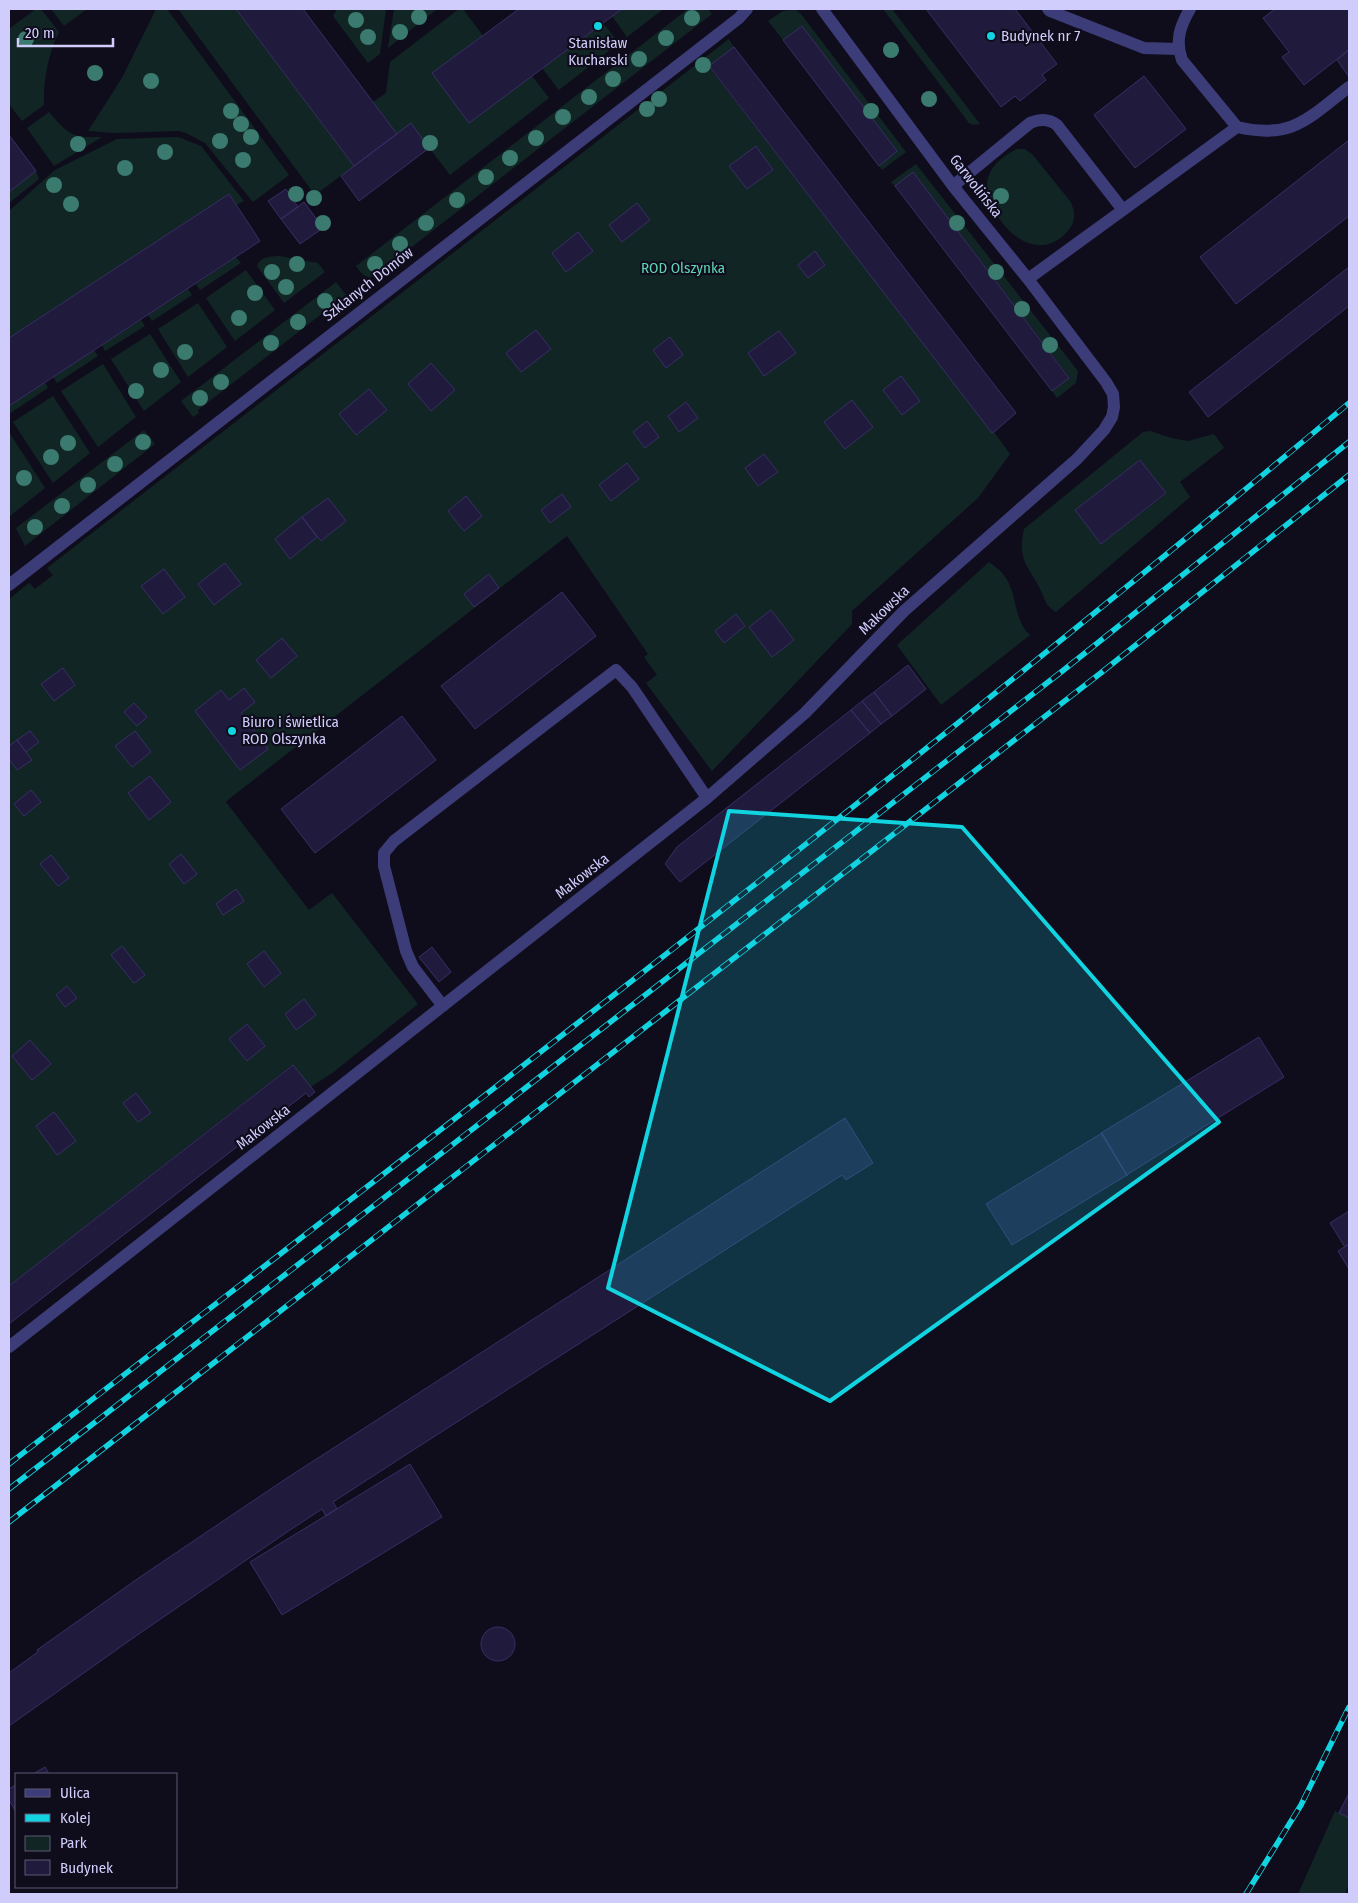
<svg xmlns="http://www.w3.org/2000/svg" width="1358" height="1903" font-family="'Fira Sans Condensed',sans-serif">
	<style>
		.green { fill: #112624; fill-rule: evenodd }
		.building { fill: #201b3c; stroke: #382e66 }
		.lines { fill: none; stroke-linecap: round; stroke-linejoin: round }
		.minor { stroke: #3c3c78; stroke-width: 12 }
		.rail-casing { stroke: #12d4e1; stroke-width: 5.5 }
		.rail { stroke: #0f0d1c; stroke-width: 4; stroke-dasharray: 11; stroke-linecap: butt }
		.tree { fill: #3b7a6f }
		.marked { fill: #12d4e1; fill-opacity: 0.2; stroke: #12d4e1; stroke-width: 4; stroke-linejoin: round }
		.poi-dot { fill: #12d4e1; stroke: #0f0d1c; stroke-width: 2 }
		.labels { text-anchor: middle; stroke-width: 4.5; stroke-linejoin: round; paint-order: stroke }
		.poi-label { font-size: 15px; fill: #d0ccfb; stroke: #0f0d1c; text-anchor: start }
		.street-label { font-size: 15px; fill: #d0ccfb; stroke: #0f0d1c }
		.park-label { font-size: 15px; fill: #5fd4b3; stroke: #0f0d1c }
	</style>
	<rect width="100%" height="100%" fill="#0f0d1c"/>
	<path class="green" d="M36 9H41L59 32C48 54 43 81 44 105L22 121 9 104V29Z
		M51 9H87L64 26Z
		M156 9H167L289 175 253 202 205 143 186 133 179 131 115 133 88 131 122 78Z
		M178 9H236L354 166 315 195Z
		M337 9H386L380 54 368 63 333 16Z
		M394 9H437L388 48Z
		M459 9H463L483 36 532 76 549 98 450 175 411 124 397 134 373 102 386 93 390 62Z
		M622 9H660L662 10 627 37 612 16Z
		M688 9H708L712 14 373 277C364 278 361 273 356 266Z
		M883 9H892L980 124 973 125 969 123Z
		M796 10 801 14 906 152 882 170 879 166 897 151 802 26 783 40 768 21 783 11Z
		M603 23 619 43 559 90 542 68Z
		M729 39 734 47 709 67 992 432H994L1010 454 978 498 852 611V624L712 771 646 683 657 675 644 657 648 654 567 536 234 795 226 802 309 910 332 893 418 1004 335 1071 311 1087 292 1065 9 1286V599L29 583 35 589 53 575 47 568Z
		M49 112C69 135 72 138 102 137L54 166 27 128Z
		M178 137 201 146 244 201 237 205 229 194 9 338V211L55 170 117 139Z
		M1017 149H1025L1032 154 1070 201C1076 212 1076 223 1066 233 1044 256 1017 243 1001 221 979 191 982 166 1017 149Z
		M916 164 1078 371 1076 383 1057 398 1052 391 1069 377 913 172 895 186 891 182Z
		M36 171 39 179 9 203V192Z
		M279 256 318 263 325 272 284 303 257 266C261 256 269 257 279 256Z
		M236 257 241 263 200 290 196 284Z
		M246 270 275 310 235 341 206 298Z
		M336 282 346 295 198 410 199 413 193 417 181 401Z
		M188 289 192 295 152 321 148 315Z
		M198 303 227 347 188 377 158 329Z
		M141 320 145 326 105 351 102 345Z
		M150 334 181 382 144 411 111 359Z
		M94 350 98 356 57 383 53 377Z
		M103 364 136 417 98 447 61 391Z
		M45 382 48 388 9 414V406Z
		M53 396 90 453 53 483 13 422Z
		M144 430 155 444 25 546 16 528Z
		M1150 431 1171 438 1188 441 1214 434 1224 448 1180 482 1190 497 1056 612C1045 605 1046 601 1041 591 1028 564 1017 561 1024 529L1143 432ZM1140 460 1166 494 1101 544 1075 510Z
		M9 432 45 488 10 516 9 513Z
		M989 562C995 566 1001 571 1006 578 1017 595 1014 621 1030 635L941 705 897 645Z
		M1335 1811 1349 1818V1885L1345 1894H1298Z"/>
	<path class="building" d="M236 9H303L397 134 354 166Z
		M519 9H622L469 123 432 73Z
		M926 9H1015L1057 64 1042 75 1046 80 1020 101 1015 96 1001 107Z
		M1275 9H1349V50L1304 85 1282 57 1289 52 1263 18Z
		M802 26 897 151 879 166 783 40Z
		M734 47 1016 413 994 432 992 433 709 66Z
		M1348 50 1349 51V77L1337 60Z
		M1144 76 1186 129 1135 168 1094 115Z
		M411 123 429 148 359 201 341 176Z
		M9 135 36 171 9 192Z
		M1349 140V216L1236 304 1200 257Z
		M756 146 773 170 747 189 729 166Z
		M913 172 1069 378 1052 391 895 186Z
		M286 189 298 207 281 219 268 201Z
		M229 194 260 241 9 406V338Z
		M304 202 323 228 300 244 281 219Z
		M637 203 650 220 622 242 609 225Z
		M578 232 593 251 566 272 552 253Z
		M815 251 825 265 808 278 798 265Z
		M1349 267V306L1208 417 1189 392Z
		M536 330 551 349 521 372 506 353Z
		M779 331 796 353 764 376 748 353Z
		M670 337 683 355 666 368 653 350Z
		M431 363 455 390 431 411 408 384Z
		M901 376 920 401 902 415 883 390Z
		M369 389 387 410 356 435 339 414Z
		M852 400 873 427 845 449 824 422Z
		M686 402 698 418 679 432 668 416Z
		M647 421 659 437 645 448 633 432Z
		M764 454 778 472 758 486 745 468Z
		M1140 460 1166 493 1101 544 1075 510Z
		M627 463 639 479 611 501 599 485Z
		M562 494 571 507 550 523 541 510Z
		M466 496 482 516 464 531 448 511Z
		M328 498 346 521 321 541 302 517Z
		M302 517 317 537 290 559 275 539Z
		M225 563 241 584 214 605 198 584Z
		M164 569 185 597 163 614 141 586Z
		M489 574 499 588 474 607 464 594Z
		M562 592 596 636 475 729 441 686Z
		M771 610 794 640 772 657 749 627Z
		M736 614 745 626 724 643 715 631Z
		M282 638 297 656 271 678 256 660Z
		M908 665 926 689 892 716 874 692Z
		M63 668 75 685 54 701 41 684Z
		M244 688 255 702 241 713 268 749 240 770 195 711 221 690 229 700Z
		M874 692 892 716 881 724 862 701Z
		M862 701 881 724 870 733 851 710Z
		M134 703 147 717 137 726 124 712Z
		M851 710 870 733 680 882 665 864 677 847Z
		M402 716 436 760 315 853 281 809Z
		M30 731 39 742 26 752 17 740Z
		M135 731 151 752 132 767 115 746Z
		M17 740 32 760 17 770 9 759V746Z
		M150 776 171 802 149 820 128 793Z
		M31 790 41 802 24 816 14 804Z
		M181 854 197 874 184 884 169 864Z
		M51 855 69 878 58 886 40 864Z
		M236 889 244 901 223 915 216 904Z
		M122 946 145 975 134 983 111 955Z
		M432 947 451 972 439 982 419 957Z
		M264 951 281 973 264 987 247 964Z
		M67 986 77 998 65 1007 56 995Z
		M304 999 316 1015 296 1030 285 1014Z
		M247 1024 265 1046 247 1061 229 1039Z
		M1259 1037 1284 1077 1128 1174 1127 1176 1101 1133Z
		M30 1040 51 1064 32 1080 12 1056Z
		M293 1065 315 1092 309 1097 306 1093 9 1324V1286Z
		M136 1093 151 1113 138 1122 123 1103Z
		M54 1112 76 1141 57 1155 36 1126Z
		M845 1118 873 1163 846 1180 842 1175 407 1454 333 1502 337 1509 326 1516 322 1509 287 1532 133 1638 9 1726V1673L38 1652 37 1650 143 1575 287 1478Z
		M1102 1133 1127 1175 1012 1245 986 1204Z
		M1349 1211V1244L1345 1247 1330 1223Z
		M1349 1244V1269L1338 1251Z
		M410 1464 442 1517 282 1615 250 1562Z
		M481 1644a17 17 0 1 1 34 0a17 17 0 1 1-34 0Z
		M45 1767 49 1774H33Z
		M16 1785V1812L9 1800V1789Z
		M1349 1793V1818L1339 1813Z"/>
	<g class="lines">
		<path class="minor" d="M1048 9 1050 11 1144 48 1178 49
			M1190 9C1180 26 1175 41 1182 60L1237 127C1293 140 1308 118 1349 87
			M953 186 1030 123C1039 119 1048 118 1057 125L1123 210 1028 279
			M1123 210 1237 127
			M9 585 739 18 747 9
			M443 1006 413 967 406 951 384 866V853L394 841 616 670 632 687 707 798
			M9 1347 707 798 805 713 904 611 1077 459 1104 430 1112 417 1114 407 1113 394 1106 382 1028 279 953 186 822 9"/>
		<g class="rail-casing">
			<path id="rail" d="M9 1464C459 1115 913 769 1349 403
				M9 1489 1065 669 1349 442
				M9 1522 1102 672 1349 475
				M1246 1894 1301 1805 1349 1707"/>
		</g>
		<use href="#rail" class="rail"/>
	</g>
	<g class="tree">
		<circle cx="419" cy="17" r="8"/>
		<circle cx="692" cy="18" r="8"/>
		<circle cx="356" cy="20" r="8"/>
		<circle cx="400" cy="32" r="8"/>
		<circle cx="368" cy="37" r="8"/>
		<circle cx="666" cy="38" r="8"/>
		<circle cx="26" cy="39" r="8"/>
		<circle cx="891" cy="50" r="8"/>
		<circle cx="639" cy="59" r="8"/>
		<circle cx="703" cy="65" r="8"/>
		<circle cx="95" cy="73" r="8"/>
		<circle cx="613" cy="79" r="8"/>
		<circle cx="151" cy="81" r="8"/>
		<circle cx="589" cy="97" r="8"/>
		<circle cx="659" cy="99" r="8"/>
		<circle cx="929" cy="99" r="8"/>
		<circle cx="647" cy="109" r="8"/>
		<circle cx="231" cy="111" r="8"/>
		<circle cx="871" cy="111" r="8"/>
		<circle cx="563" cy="117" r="8"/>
		<circle cx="241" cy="124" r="8"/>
		<circle cx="251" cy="137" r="8"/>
		<circle cx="536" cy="138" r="8"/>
		<circle cx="220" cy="141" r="8"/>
		<circle cx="430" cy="143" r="8"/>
		<circle cx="78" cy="144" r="8"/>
		<circle cx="165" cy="152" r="8"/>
		<circle cx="510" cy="158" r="8"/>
		<circle cx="243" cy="160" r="8"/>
		<circle cx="125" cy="168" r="8"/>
		<circle cx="486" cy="177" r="8"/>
		<circle cx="54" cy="185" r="8"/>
		<circle cx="296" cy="194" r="8"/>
		<circle cx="1001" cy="196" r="8"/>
		<circle cx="314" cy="198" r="8"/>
		<circle cx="457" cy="200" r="8"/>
		<circle cx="71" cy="204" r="8"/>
		<circle cx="323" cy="223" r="8"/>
		<circle cx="426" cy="223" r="8"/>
		<circle cx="957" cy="223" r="8"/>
		<circle cx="400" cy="244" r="8"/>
		<circle cx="297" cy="264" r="8"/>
		<circle cx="375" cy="264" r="8"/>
		<circle cx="272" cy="272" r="8"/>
		<circle cx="996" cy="272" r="8"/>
		<circle cx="286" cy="287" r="8"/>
		<circle cx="255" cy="293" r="8"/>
		<circle cx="325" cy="301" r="8"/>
		<circle cx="1022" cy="309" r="8"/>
		<circle cx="239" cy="318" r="8"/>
		<circle cx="298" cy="322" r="8"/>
		<circle cx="271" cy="343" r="8"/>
		<circle cx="1050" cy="345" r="8"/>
		<circle cx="185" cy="352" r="8"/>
		<circle cx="161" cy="370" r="8"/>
		<circle cx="221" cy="382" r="8"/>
		<circle cx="136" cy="391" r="8"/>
		<circle cx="200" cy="398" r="8"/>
		<circle cx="143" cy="442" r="8"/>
		<circle cx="68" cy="443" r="8"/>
		<circle cx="51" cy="457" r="8"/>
		<circle cx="115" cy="464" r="8"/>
		<circle cx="24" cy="478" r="8"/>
		<circle cx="88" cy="485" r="8"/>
		<circle cx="62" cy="506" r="8"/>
		<circle cx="35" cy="527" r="8"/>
	</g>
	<path class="marked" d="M729 811 962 827 1219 1122 830 1401 608 1288Z"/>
	<g class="poi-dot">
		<circle cx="598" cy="26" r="5"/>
		<circle cx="991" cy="36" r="5"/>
		<circle cx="232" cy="731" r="5"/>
	</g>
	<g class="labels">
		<g class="poi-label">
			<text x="1001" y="41">Budynek nr 7</text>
			<text x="598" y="48" text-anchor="middle">Stanisław<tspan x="598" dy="17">Kucharski</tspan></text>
			<text x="242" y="727">Biuro i świetlica<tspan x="242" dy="17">ROD Olszynka</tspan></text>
		</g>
		<g class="street-label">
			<text transform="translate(976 186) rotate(52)" y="5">Garwolińska</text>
			<text transform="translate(368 284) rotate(-38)" y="5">Szklanych Domów</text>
			<text transform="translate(884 610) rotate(-44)" y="5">Makowska</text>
			<text transform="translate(582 876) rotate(-38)" y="5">Makowska</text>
			<text transform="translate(263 1127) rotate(-38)" y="5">Makowska</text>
		</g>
		<g class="park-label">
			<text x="683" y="273">ROD Olszynka</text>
		</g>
	</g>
	<rect width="1358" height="1903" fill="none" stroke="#d0ccfb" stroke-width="20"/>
	<rect x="15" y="1773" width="162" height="115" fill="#0f0d1c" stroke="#5c5975"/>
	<rect x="25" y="1789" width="25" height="8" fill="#3c3c78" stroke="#5c5975"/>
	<text x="60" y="1798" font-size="15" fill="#d0ccfb">Ulica</text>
	<rect x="25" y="1814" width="25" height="8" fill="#12d4e1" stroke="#5c5975"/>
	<text x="60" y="1823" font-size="15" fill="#d0ccfb">Kolej</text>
	<rect x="25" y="1836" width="25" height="15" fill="#112624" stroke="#5c5975"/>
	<text x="60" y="1848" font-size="15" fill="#d0ccfb">Park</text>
	<rect x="25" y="1860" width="25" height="15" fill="#201b3c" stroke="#5c5975"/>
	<text x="60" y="1873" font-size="15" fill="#d0ccfb">Budynek</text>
	<path d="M18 38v8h95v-8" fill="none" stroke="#d0ccfb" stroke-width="2.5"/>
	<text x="25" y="38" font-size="15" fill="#d0ccfb" stroke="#0f0d1c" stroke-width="4" paint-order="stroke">20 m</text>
</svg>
